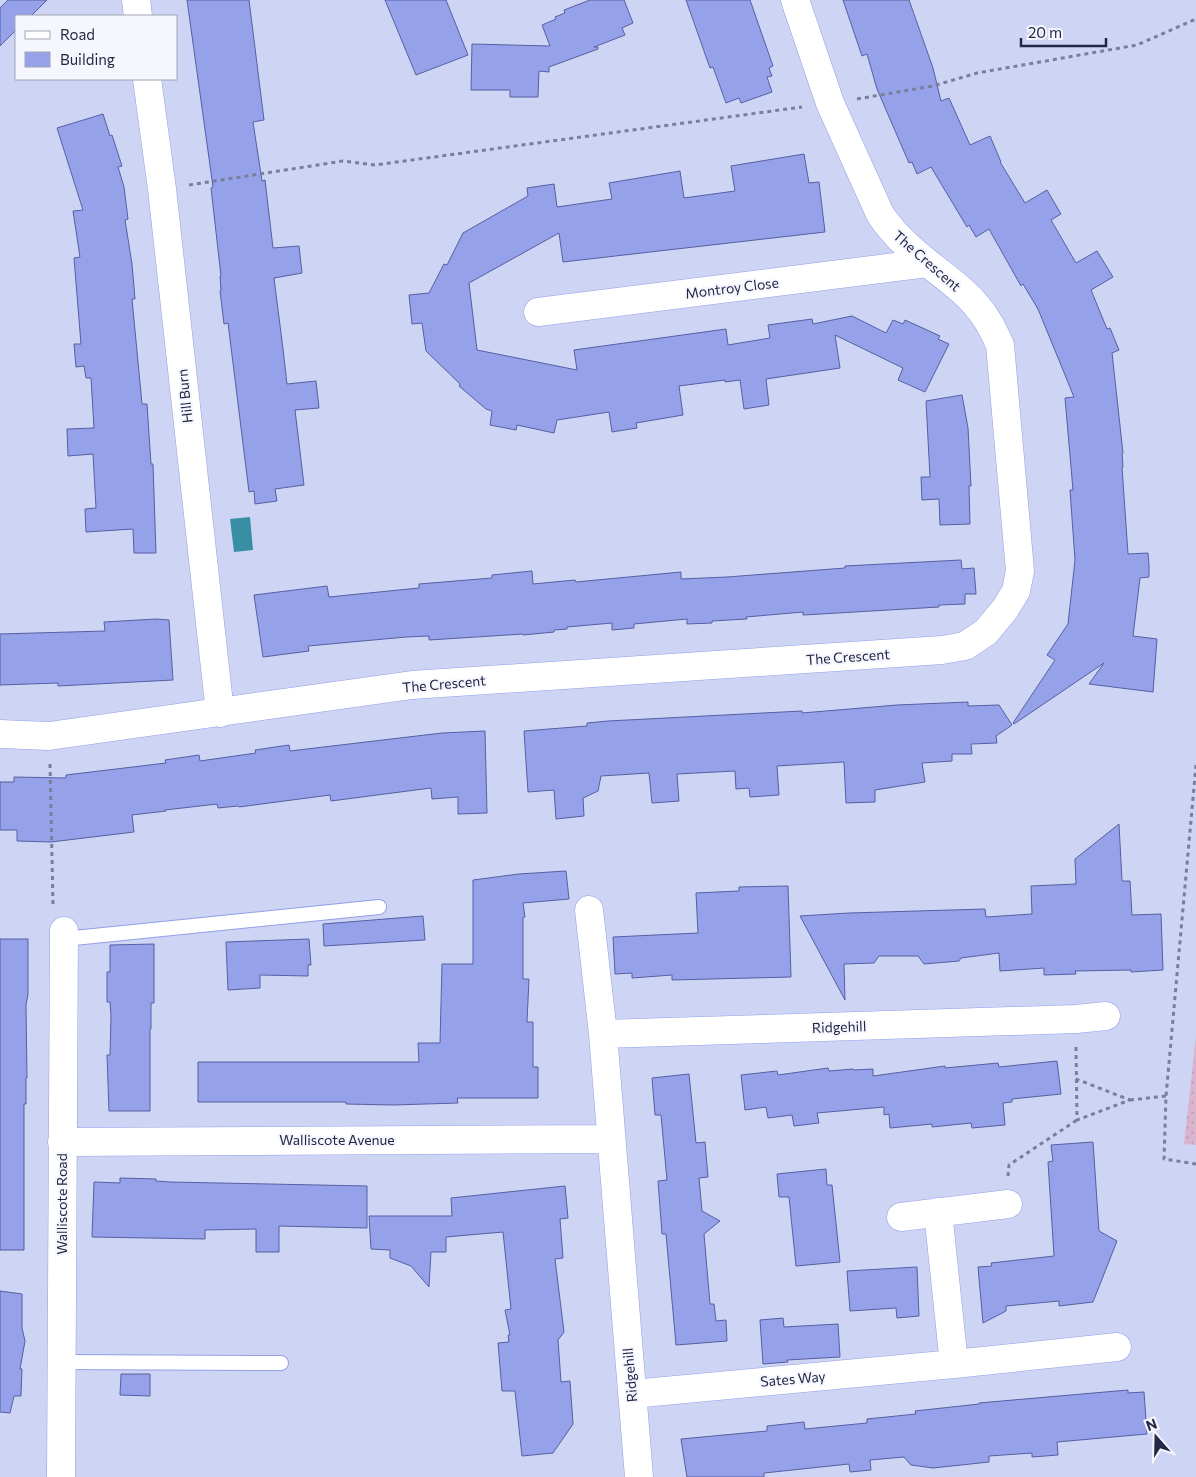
<svg xmlns="http://www.w3.org/2000/svg" width="1196" height="1477" font-family="Commissioner,sans-serif">
	<style>
		.park { fill: url(#park-dots) }
		.water { fill: #388fa3 }
		.building { fill: #95a2ea; stroke: #565fa2 }
		.lines { fill: none; stroke-linecap: round; stroke-linejoin: round }
		.lane-casing { stroke: #929fe7; stroke-width: 16 }
		.street-casing { stroke: #929fe7; stroke-width: 29 }
		.path { stroke: #797e9c; stroke-width: 3; stroke-dasharray: 4 4; stroke-linecap: butt }
		.lane { stroke: #fff; stroke-width: 14 }
		.street { stroke: #fff; stroke-width: 28 }
		.labels { text-anchor: middle; stroke-width: 4; stroke-linejoin: round; paint-order: stroke }
		.street-label { font-size: 14px; fill: #242845; stroke: #f5f6fe }
	</style>
	<defs>
		<pattern id="park-dots" width="8" height="8" patternUnits="userSpaceOnUse" patternTransform="scale(1.25)"><rect width="8" height="8" fill="#d9b4cf"/><path d="M2 2h.1M6 6h.1" fill="none" stroke="#ba9bb3" stroke-width="1.8" stroke-linecap="round"/></pattern>
	</defs>
	<rect width="100%" height="100%" fill="#ced4f3"/>
	<path class="park" d="M1196 1036V1145L1184 1144Z"/>
	<path class="water" d="M250 517 253 550 234 552 230 519Z"/>
	<path class="building" d="M8 0H47L31 16H16V30L0 46V8Z
		M187 0H249L264 120 253 122 262 181 265 180 273 248 299 246 302 273 274 278 283 349 287 384 316 381 319 408 295 410 304 485 275 489 277 501 255 504 254 491 249 492 228 323 224 324 220 291H221L220 276H221L211 188 213 187Z
		M385 0H446L468 55 416 75Z
		M590 0H624L633 23 622 28 625 35 594 47H598V49L549 67V72L539 71 538 97H510V90H471L472 44 550 46 542 25 556 19 555 17 565 13 564 10Z
		M686 0H750L773 66 769 68 772 76 767 77 772 92 741 103 739 98 726 103 713 67 710 68Z
		M843 0H909L933 68 941 101 949 98 970 145 990 136 1001 162H1000L1025 203 1047 190 1061 214 1051 220 1076 263 1097 251 1113 277 1091 290 1107 329 1110 328 1119 350 1112 353 1123 453H1122L1123 467H1122L1128 554 1148 553 1149 565V577L1140 578 1133 636 1157 639 1153 692 1089 684 1104 663 1014 724 1013 723 1055 660 1047 655 1068 624 1075 560 1070 490H1073L1065 398 1074 397 1038 309 1023 284 1021 286 989 229 976 237 969 225 967 227 931 167 917 174 912 162 909 163 877 89 867 54 862 56Z
		M103 114 110 136 112 135 122 166 118 167 124 187 128 219 125 220 132 264 135 299H132L142 404H147L151 464H153L156 553H134L133 529 86 532 85 509 96 508 93 454 68 456 67 429 94 428 91 378H86L84 366 76 367 74 344H81L74 258 80 257 73 211 83 210 57 128Z
		M804 154 809 183 819 182 825 232 563 262 559 233 469 283 477 350 577 370 574 350 726 329 728 345 770 338 768 325 812 319 813 324 852 316 886 333 893 320 903 324 905 320 940 336 938 339 949 344 925 392 898 380 903 368 835 335 840 368 766 379 769 405 744 409 740 380 725 382V380L679 386 683 415 636 423 637 428 612 432 609 412 557 420 554 433 517 425 516 430 490 425 492 411 486 409 459 386 460 384 426 351 422 323 412 324 409 295 429 293 444 264 447 265 463 233 528 196 527 188 554 184 557 207 612 199 609 183 680 171 684 198 735 191 731 166Z
		M962 395 968 428 971 486H969L970 524 940 525 939 499 922 500 921 477H930L926 401Z
		M961 560 962 569 974 568 976 594H965V604L939 605V607L821 614 803 615V612L746 617 747 619 712 621V623L687 624V619L634 624V628L612 630V623L567 627V629L554 630V632L523 635V634L429 640V636L406 637 308 646 309 651 263 657 254 595 327 586 329 597 419 588V584L492 578V575L532 571 533 584 575 580 576 582 681 572V579L727 577 845 568V566Z
		M156 619 169 620 173 680 58 686V683L0 685V634L105 631 104 622Z
		M968 702V706L999 705 1012 725 996 736 997 743 971 744 972 754H952V761L922 763 925 782 875 790V802L846 803 844 762 777 766 779 795 750 797 749 788 736 789 735 771 677 774 679 801 652 803 649 773 601 776 598 791 583 798 584 816 556 819 554 790 528 792 524 731 587 726V723L608 721 802 711V713L897 705Z
		M485 731 487 813 458 814V797L432 799 431 788 331 801 330 795 239 807 238 806 218 808 217 804 165 810 166 811 132 815 134 832 51 842 17 841V830H0V782H14V777L66 778V775L166 763 165 760 199 755 200 761 256 753 255 750 289 745 290 751 442 733Z
		M1119 824 1122 881H1130L1132 915 1161 914 1163 970 1131 972V970L1075 971 1076 974 1044 975V968L1000 971 999 953 961 958 959 961 924 964 918 956H879L874 963 844 964 845 1000 800 916 849 913 985 909 986 917 1032 914 1031 886 1076 884 1075 859Z
		M566 871 569 899 523 903 525 917H523V979H529L527 1022H533V1067H538V1098H457L458 1103 393 1105 346 1104V1102H198V1062H419L418 1043H440L442 964H473V880L519 874Z
		M788 886 791 977 672 980V975L632 978V973L615 974 613 937 698 933 696 893 739 891V887Z
		M423 916 425 940 324 946 323 924Z
		M0 939H28V994L26 1005 27 1078H26V1104H24V1250H0Z
		M309 939 311 965H308V976L260 975V988L228 990 226 942Z
		M154 944V1003H151V1029H150V1111H109L107 1055H110L111 1016 110 1002H107V972H110V945Z
		M1057 1061 1061 1094 1012 1099V1102L1003 1103 1005 1125 972 1128 971 1123 932 1127V1124L890 1128 889 1114 884 1115V1107L817 1113 819 1123 794 1126 792 1115 768 1118 766 1107 745 1110 741 1075 777 1071 778 1075 828 1068 829 1071 853 1069 854 1070 873 1069V1076L945 1066V1068L998 1063 999 1067Z
		M689 1074 696 1143 705 1142 708 1177 699 1178 702 1211 720 1221 704 1234 710 1304H714L716 1321 726 1320 727 1341 676 1345 666 1234H662L658 1181 667 1180 661 1115H655L652 1078Z
		M1093 1142 1099 1231 1117 1241 1093 1302 1059 1306V1301L1006 1306V1311L983 1323 978 1267 992 1266 991 1263 1054 1256 1048 1162 1053 1161 1051 1145Z
		M826 1169 827 1185H832L840 1262 796 1266 789 1197H779L777 1174Z
		M120 1178 156 1179V1181L170 1182 367 1186V1228L279 1226V1252H256V1229L205 1230V1239L92 1237 94 1182 120 1183Z
		M565 1186 568 1218 560 1219 563 1258 555 1259 564 1332 558 1340 561 1382 570 1381 573 1424 553 1453 522 1456 515 1391H502L498 1343 509 1342 508 1335H510L505 1310 511 1309 503 1232 446 1237V1252H431L429 1287 411 1266 390 1258V1250L371 1249 369 1216H452L451 1198Z
		M917 1267 919 1316 897 1318 896 1308 850 1311 847 1271Z
		M0 1291 22 1294V1328L25 1341 20 1369H22L21 1396H14L10 1413 0 1412Z
		M783 1318 784 1327 838 1324 840 1357 787 1360 788 1362 763 1364 760 1320Z
		M121 1374H150V1396L120 1395Z
		M1128 1390V1393L1144 1392 1147 1434 1057 1442 1058 1455 1032 1457V1453L989 1456V1462L933 1468 911 1465 904 1457 870 1460 871 1470 850 1472 849 1464 764 1473V1477H687L686 1471 681 1439 767 1431V1426L804 1422 805 1429 867 1423V1419L916 1414 915 1411 979 1404V1403Z"/>
	<g class="lines">
		<g class="lane-casing">
			<path id="lane" d="M64 939 379 907
				M61 1362 281 1363"/>
		</g>
		<g class="street-casing">
			<path id="street" d="M136 0 138 16
				M147 79 162 189 220 713
				M538 312 927 263
				M0 734 49 736 412 685 942 650 965 646 986 632 1005 609 1016 591 1020 571 1000 345C993 330 987 317 976 305 963 289 945 277 929 264 911 250 893 234 880 214L830 103 795 0
				M589 910 603 1034 639 1477
				M603 1034 1076 1019 1106 1016
				M62 1142 611 1139
				M938 1212 954 1364
				M901 1217 1008 1204
				M632 1394 954 1364 1117 1347
				M61 1477 64 931"/>
		</g>
		<path class="path" d="M857 99 933 86 977 73 1137 45 1196 19
			M189 185 343 161 375 165 802 107
			M50 764 53 905
			M1196 765 1166 1096 1164 1159 1196 1164
			M1076 1047 1077 1120 1130 1100 1076 1079
			M1130 1100 1166 1096
			M1008 1176 1009 1165 1077 1120"/>
		<use href="#lane" class="lane"/>
		<use href="#street" class="street"/>
	</g>
	<g class="labels">
		<g class="street-label">
			<text transform="translate(927 261) rotate(41)" y="5">The Crescent</text>
			<text transform="translate(732 288) rotate(-7)" y="5">Montroy Close</text>
			<text transform="translate(185 396) rotate(-96)" y="5">Hill Burn</text>
			<text transform="translate(848 657) rotate(-4)" y="5">The Crescent</text>
			<text transform="translate(444 684) rotate(-5)" y="5">The Crescent</text>
			<text transform="translate(839 1027) rotate(-2)" y="5">Ridgehill</text>
			<text x="337" y="1145">Walliscote Avenue</text>
			<text transform="translate(62 1204) rotate(-90)" y="5">Walliscote Road</text>
			<text transform="translate(630 1375) rotate(-95)" y="5">Ridgehill</text>
			<text transform="translate(793 1379) rotate(-5)" y="5">Sates Way</text>
		</g>
	</g>
	<rect x="15" y="15" width="162" height="65" fill="#f5f6fe" stroke="#a1a4b4"/>
	<rect x="25" y="31" width="25" height="8" fill="#ffffff" stroke="#a1a4b4"/>
	<text x="60" y="40" font-size="15" fill="#242845">Road</text>
	<rect x="25" y="52" width="25" height="15" fill="#95a2ea" stroke="#a1a4b4"/>
	<text x="60" y="65" font-size="15" fill="#242845">Building</text>
	<g transform="translate(1156 1437) rotate(340)" stroke="#f5f6fe" stroke-width="4" paint-order="stroke">
	<path d="M0-4L9 19L0 12L-9 19Z" fill="#242845"/>
	<text y="-8" font-size="14" font-weight="bold" text-anchor="middle" fill="#242845">N</text>
	</g>
	<path d="M1021 38v8h85v-8" fill="none" stroke="#242845" stroke-width="2.5"/>
	<text x="1028" y="38" font-size="15" fill="#242845" stroke="#f5f6fe" stroke-width="4" paint-order="stroke">20 m</text>
</svg>
